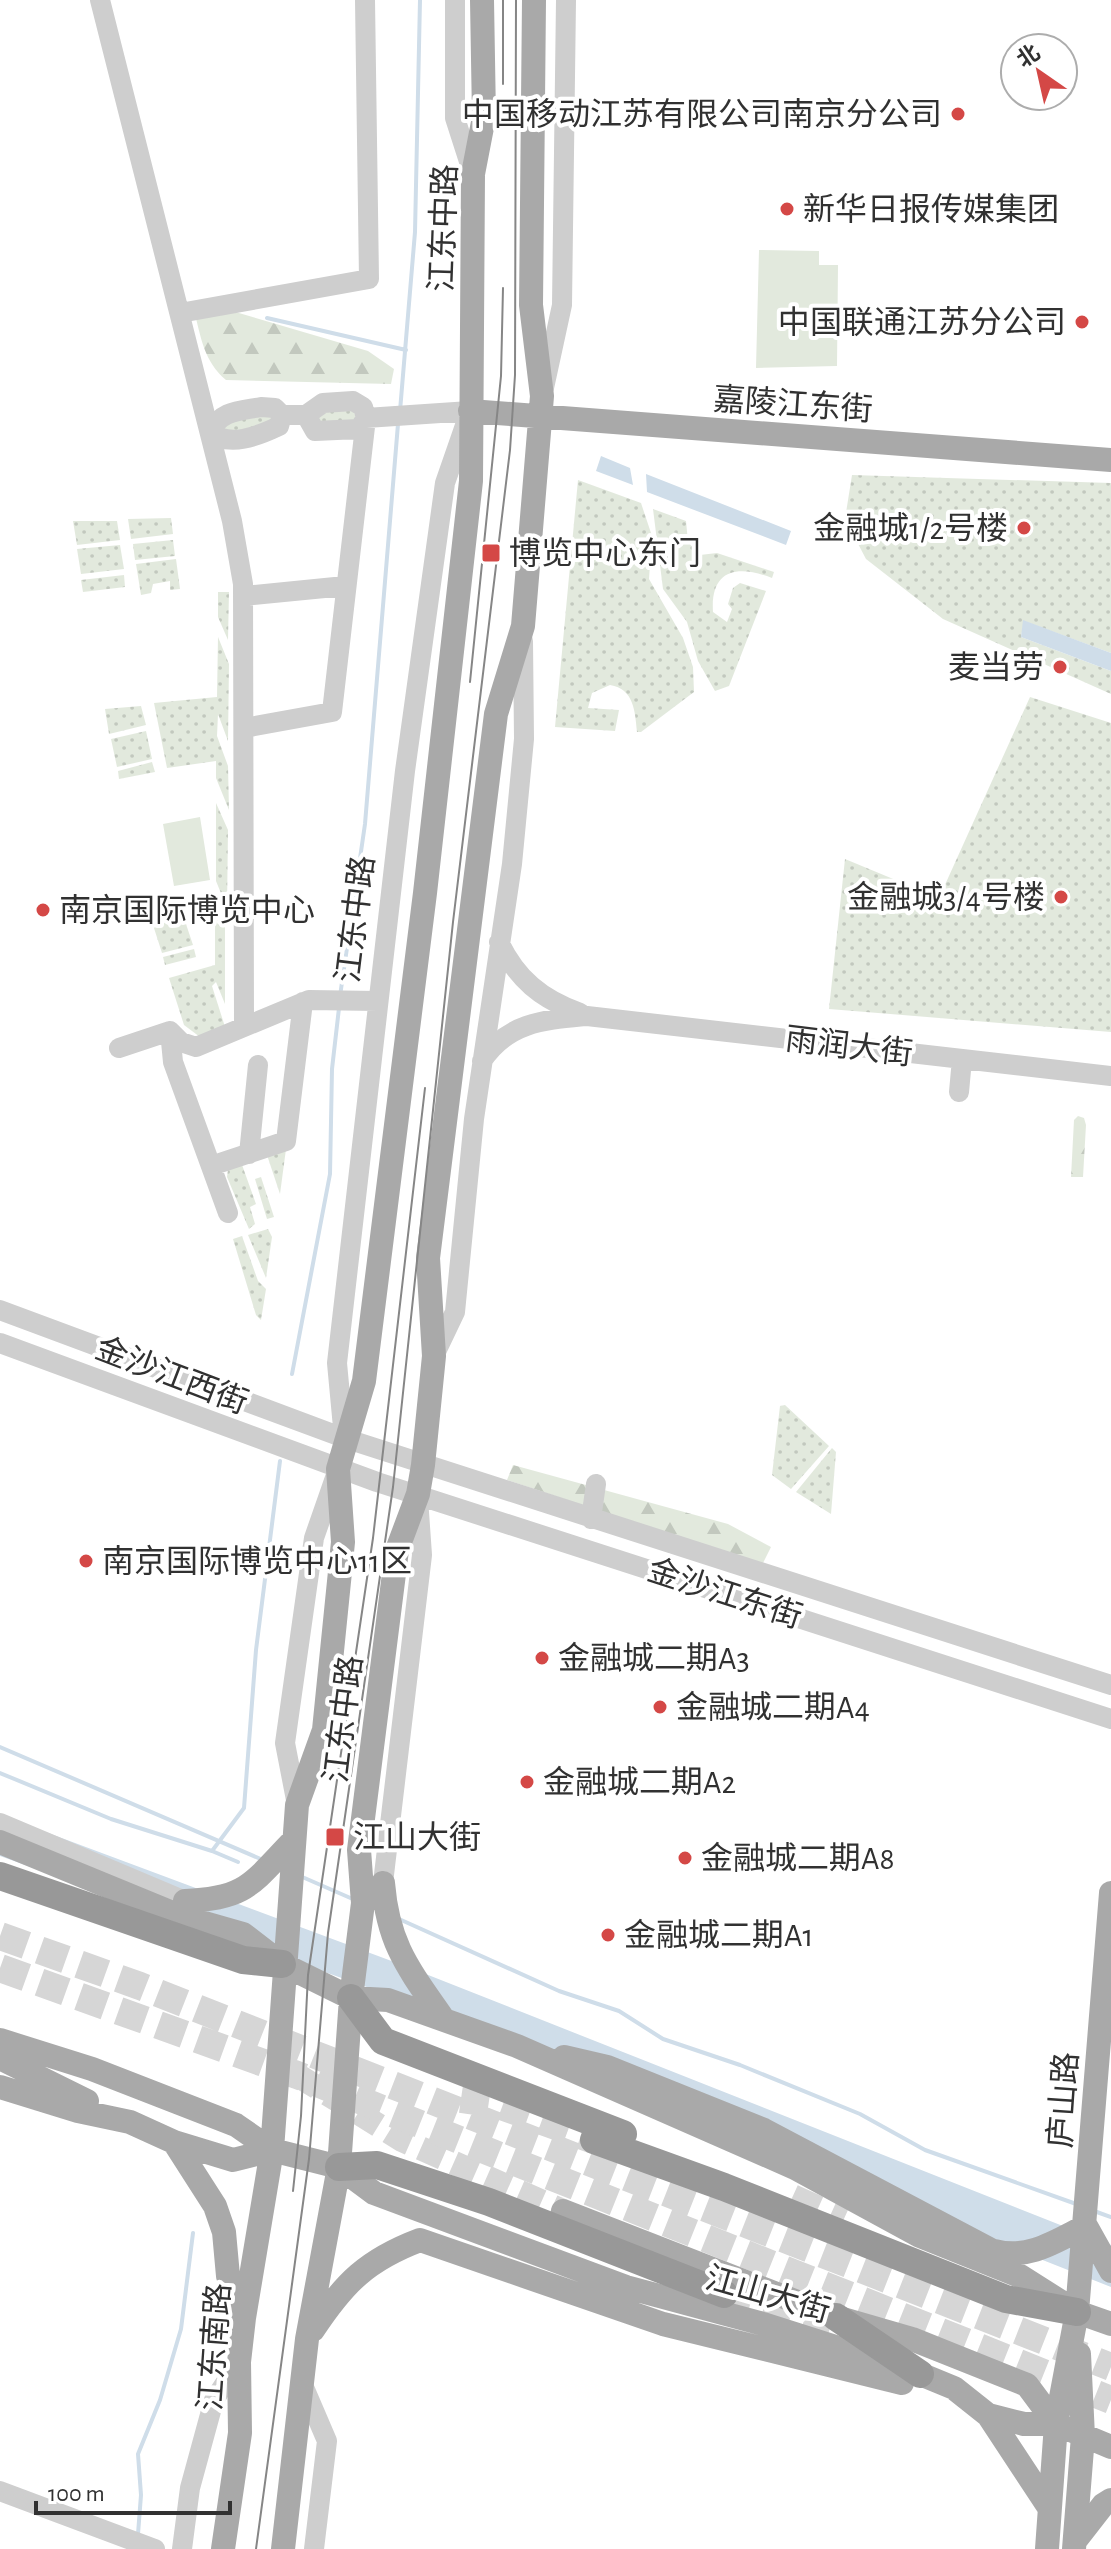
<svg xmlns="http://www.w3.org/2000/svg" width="1111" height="2549" font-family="'Alegreya Sans','Noto Sans SC',sans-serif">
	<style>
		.grass { fill: url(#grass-dots) }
		.forest { fill: url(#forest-firs) }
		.green { fill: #e2e9dd }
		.water { fill: #cfdde9 }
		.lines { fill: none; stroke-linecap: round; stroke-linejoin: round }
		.stream { stroke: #cfdde9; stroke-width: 4 }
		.major-tunnel { stroke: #d6d6d6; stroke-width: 24; stroke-dasharray: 24 12; stroke-linecap: butt }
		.highway-tunnel { stroke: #d6d6d6; stroke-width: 28; stroke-dasharray: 28 14; stroke-linecap: butt }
		.minor { stroke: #cecece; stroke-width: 20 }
		.major { stroke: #a9a9a9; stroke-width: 24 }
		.highway { stroke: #989898; stroke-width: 28 }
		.tram { stroke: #868686; stroke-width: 2 }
		.poi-dot { fill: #d44846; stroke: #fff; stroke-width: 3 }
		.labels { text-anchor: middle; stroke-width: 8; stroke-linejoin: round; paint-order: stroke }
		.poi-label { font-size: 32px; fill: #313131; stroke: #fff; text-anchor: start }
		.street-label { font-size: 32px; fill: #313131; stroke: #fff }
	</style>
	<defs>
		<pattern id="grass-dots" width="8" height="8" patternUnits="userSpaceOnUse" patternTransform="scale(2)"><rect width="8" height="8" fill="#e2e9dd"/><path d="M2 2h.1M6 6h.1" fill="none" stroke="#c2c8be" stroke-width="1.8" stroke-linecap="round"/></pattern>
		<pattern id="forest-firs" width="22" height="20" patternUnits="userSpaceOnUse" patternTransform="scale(2)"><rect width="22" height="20" fill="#e2e9dd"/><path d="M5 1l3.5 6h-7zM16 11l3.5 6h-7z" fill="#c2c8be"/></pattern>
	</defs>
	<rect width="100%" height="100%" fill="#fff"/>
	<path class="grass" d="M354 408 356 423 316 421 318 410Z
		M270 413 273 421 231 434 221 428 227 420Z
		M852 475 1111 483V653L1024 621 1021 637 1111 671V694L943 619 866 559 845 519Z
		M578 480 641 503 652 536 649 579 683 638 693 667 694 692 641 732H637C635 711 634 689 610 685L592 693 588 708 619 710 615 731 555 727Z
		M653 509 686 521 688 542 700 555 717 553 774 572 772 578C739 565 710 568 713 612L727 622 732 609 728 604 733 588 740 583 766 591 729 686 715 691 698 661 687 622 663 589Z
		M171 518 173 534 131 539 128 519Z
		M73 521H117L120 540 77 545Z
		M173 540 175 556 135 560 133 544Z
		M120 545 124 569 81 574 77 549Z
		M176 559 180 589 170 590V581L153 584 151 593 141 595 136 564Z
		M124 575 125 587 83 592 81 580Z
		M218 592H229L228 640 218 617Z
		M218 637 229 664 228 741 218 714 217 736 228 766 229 810 216 778V761L167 768 154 703 217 697Z
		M1030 697 1111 723V1032L829 1009 845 859 939 898Z
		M141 706 146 725 109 734 105 709Z
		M146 731 152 759 117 767 111 739Z
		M152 762 155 772 119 779 118 771Z
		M216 803 228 830 227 908 216 881Z
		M178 893 183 913 152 921 146 897Z
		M215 904 225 928V1004L216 982 212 986 226 1030 200 1037 184 1025 169 978 215 965Z
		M184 918 193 945 162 953 153 925Z
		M194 949 196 957 165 965 163 957Z
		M286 1149 280 1194 267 1155Z
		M241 1162 256 1204 250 1207 255 1224 249 1229 227 1177 228 1169Z
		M261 1177 274 1217 267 1219 255 1179Z
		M268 1229 272 1237 266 1278 248 1235Z
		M242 1236 258 1281 266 1289 261 1320 256 1315 233 1239Z
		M785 1405 829 1446 791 1489 772 1475 780 1406Z
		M832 1448 836 1452 831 1514 796 1492Z"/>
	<path class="forest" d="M215 306 368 351 394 369 391 384 226 380C204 361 201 338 194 310Z
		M1078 1116 1084 1118 1086 1125 1083 1177H1071L1074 1120Z
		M513 1465 728 1524 771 1547 762 1565 507 1480Z"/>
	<path class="green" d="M759 250 819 251V265H838L837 366 756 368Z
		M200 817 210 880 174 886 163 824Z"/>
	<path class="water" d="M601 456 630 468 633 485 596 471Z
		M646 474 791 531 786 545 647 492Z
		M1023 620 1111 653V671L1021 637Z
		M0 1815 413 1969 1111 2245V2287L768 2152 406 2001 0 1856Z"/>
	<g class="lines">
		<path class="stream" d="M267 318 406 350
			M400 411 415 232 420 0
			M340 996 365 824 398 424
			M292 1374 330 1174 332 1069 339 1008
			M0 1747 263 1860
			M0 1773 111 1819 212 1851 244 1808 256 1650 280 1461
			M212 1851 238 1862
			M300 1876 355 1900
			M399 1919 559 1991 619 2011 663 2039 740 2065 860 2114 925 2150 1079 2205
			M1094 2211 1111 2217
			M138 2534 141 2495 138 2454 160 2400 181 2329 193 2233"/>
		<path class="major-tunnel" d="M297 2075 402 2140 563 2211"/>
		<path class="highway-tunnel" d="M0 1936 140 1986 1111 2367
			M0 1968 297 2075 1111 2400
			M461 2099 496 2104 594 2140
			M792 2198 843 2221
			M724 2294 831 2324"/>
		<path class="minor" d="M100 0 232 521 243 584 244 1026
			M455 0V118L473 174
			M180 313 369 279 365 0
			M544 388 562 305 566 0
			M261 407 275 408 282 415 279 426C258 436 229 448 210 432 221 410 239 411 261 407Z
			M282 415H306L323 403 353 401 363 407 366 418 359 429 315 431 306 415
			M244 596 345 586
			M244 728 332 712 366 418 470 411 445 483 405 771 337 1363 344 1438
			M499 942C517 979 541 999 580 1013
			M170 1031 181 1042 196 1047 309 1000 378 1001
			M170 1031 173 1062 228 1213
			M119 1048 170 1031
			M482 1061C508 1022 544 1020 587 1016L1111 1076
			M959 1092 962 1059
			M249 1154 258 1065
			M211 1166 286 1141 303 1002
			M0 1310 344 1438 1111 1685
			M0 1343 377 1482 1111 1719
			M434 1356 455 1312 474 1119 512 864 524 739 523 641
			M591 1519 596 1484
			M297 1805 285 1743 314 1538 337 1472
			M0 1823 185 1901 197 1909
			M371 1895 383 1883 422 1555 418 1498
			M303 2385 327 2441 314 2549
			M0 2491 155 2549
			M182 2549 190 2488 214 2400 239 2362"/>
		<path class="major" d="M470 411 1111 460
			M0 1842 180 1916 243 1934 282 1964 351 1998 388 2000 517 2046 795 2168 918 2235 1020 2276 1077 2312 1111 2324
			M383 1883C388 1944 408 1968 442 2017
			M185 1901C247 1899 252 1883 294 1840
			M0 2040 92 2069 236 2125 272 2150 339 2167 374 2193 626 2287 763 2324 920 2374 954 2388 988 2415 1024 2424H1056L1111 2447
			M564 2057 607 2067 764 2130 995 2252
			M0 2058 87 2101
			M0 2087 78 2111 130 2122 174 2142 233 2160 272 2150
			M174 2142 215 2206 224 2232 228 2276 243 2315
			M563 2211 836 2317 912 2339 1027 2385 1056 2424
			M1086 2226 1111 2271
			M995 2251C1029 2260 1056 2241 1086 2226
			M313 2330C344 2283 367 2260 420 2240L663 2324 902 2383
			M988 2415 1048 2506
			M1075 2541 1103 2505 1111 2500
			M223 2549 240 2433 239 2362 244 2318 272 2150 297 1805 324 1730 343 1542 338 1469 364 1381 425 893 471 481 473 174 484 117 482 0
			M283 2549 307 2339 339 2167 351 1998 363 1903 359 1850 397 1550 418 1494 423 1465 434 1356 428 1258 496 714 523 626 542 396 531 305 534 0
			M1047 2549 1056 2424 1077 2312 1111 1893
			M1074 2549 1083 2436 1079 2354"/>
		<path class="highway" d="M0 1876 243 1960 282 1964
			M351 1998 383 2041 623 2134
			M594 2140 724 2187 1006 2299 1077 2312
			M339 2167 377 2165 489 2202 724 2294
			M836 2317 920 2374"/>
		<path class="tram" d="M503 0V84
			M470 682 501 376 503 288
			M293 2191 301 2116 308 1975 373 1538 425 1088
			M256 2549 309 2159 328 1933 393 1487 453 922 510 450 515 375 516 0"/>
	</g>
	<g class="poi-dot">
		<circle cx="958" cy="114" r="8"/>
		<circle cx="787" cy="209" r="8"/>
		<circle cx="1082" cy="322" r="8"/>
		<circle cx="1024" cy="528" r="8"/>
		<rect x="481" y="543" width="20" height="20" rx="4"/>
		<circle cx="1060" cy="667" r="8"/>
		<circle cx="1061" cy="897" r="8"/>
		<circle cx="43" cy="910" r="8"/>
		<circle cx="86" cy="1561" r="8"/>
		<circle cx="542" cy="1658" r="8"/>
		<circle cx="660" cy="1707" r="8"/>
		<circle cx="527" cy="1782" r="8"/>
		<rect x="325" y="1827" width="20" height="20" rx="4"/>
		<circle cx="685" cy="1858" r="8"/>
		<circle cx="608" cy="1935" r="8"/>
	</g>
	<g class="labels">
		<g class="poi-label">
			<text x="942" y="125" text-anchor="end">中国移动江苏有限公司南京分公司</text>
			<text x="803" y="220">新华日报传媒集团</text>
			<text x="1066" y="333" text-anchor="end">中国联通江苏分公司</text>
			<text x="1008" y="539" text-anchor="end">金融城1/2号楼</text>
			<text x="509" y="564">博览中心东门</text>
			<text x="1044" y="678" text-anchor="end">麦当劳</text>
			<text x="1045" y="908" text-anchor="end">金融城3/4号楼</text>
			<text x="59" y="921">南京国际博览中心</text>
			<text x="102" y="1572">南京国际博览中心11区</text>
			<text x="558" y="1669">金融城二期A3</text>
			<text x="676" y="1718">金融城二期A4</text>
			<text x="543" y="1793">金融城二期A2</text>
			<text x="353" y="1848">江山大街</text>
			<text x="701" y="1869">金融城二期A8</text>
			<text x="624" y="1946">金融城二期A1</text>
		</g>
		<g class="street-label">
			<text transform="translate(443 228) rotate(-88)" y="11">江东中路</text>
			<text transform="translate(793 404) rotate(4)" y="11">嘉陵江东街</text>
			<text transform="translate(355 919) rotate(-83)" y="11">江东中路</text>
			<text transform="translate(849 1046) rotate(7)" y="11">雨润大街</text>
			<text transform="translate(172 1375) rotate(21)" y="11">金沙江西街</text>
			<text transform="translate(725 1593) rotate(18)" y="11">金沙江东街</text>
			<text transform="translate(343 1719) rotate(-83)" y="11">江东中路</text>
			<text transform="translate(1063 2100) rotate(-86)" y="11">庐山路</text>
			<text transform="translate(768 2294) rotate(16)" y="11">江山大街</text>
			<text transform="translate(214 2347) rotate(-86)" y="11">江东南路</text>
		</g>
	</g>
	<g transform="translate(1039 72) rotate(326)"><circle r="38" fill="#ffffff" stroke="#adadad" stroke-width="2"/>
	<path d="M0-6L14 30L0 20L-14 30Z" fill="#d44846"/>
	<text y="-12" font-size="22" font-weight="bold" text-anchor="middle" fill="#313131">北</text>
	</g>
	<path d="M36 2501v12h194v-12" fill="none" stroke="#313131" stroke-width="4"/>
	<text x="48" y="2501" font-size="24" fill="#313131" stroke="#ffffff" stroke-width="6" paint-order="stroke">100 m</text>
</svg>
